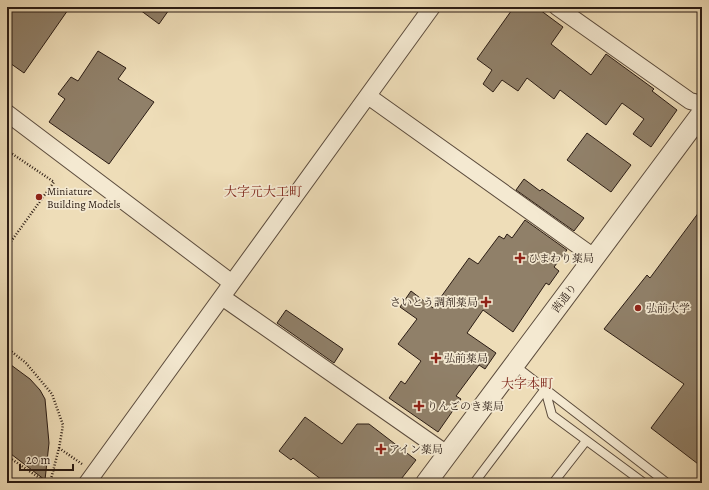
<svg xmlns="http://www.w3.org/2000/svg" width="709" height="490" font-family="Alegreya,'Noto Serif JP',serif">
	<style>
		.building { fill: #908069; stroke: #2b1c14 }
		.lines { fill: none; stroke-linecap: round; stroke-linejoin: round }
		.service-casing { stroke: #5c4c3d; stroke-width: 10 }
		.minor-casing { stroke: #5c4c3d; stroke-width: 18 }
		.tertiary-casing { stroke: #5c4c3d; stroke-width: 22 }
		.path { stroke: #2b1c14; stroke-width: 2.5; stroke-dasharray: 1 2; stroke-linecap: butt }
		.service { stroke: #f4e9d1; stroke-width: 8 }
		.minor { stroke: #f4e9d1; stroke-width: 16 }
		.tertiary { stroke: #f4e9d1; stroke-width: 20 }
		.poi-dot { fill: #8f2418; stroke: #f4e9d1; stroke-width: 1.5 }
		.labels { text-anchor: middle; stroke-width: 3.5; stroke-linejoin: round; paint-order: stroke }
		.poi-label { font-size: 11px; fill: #2b1c14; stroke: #f4e9d1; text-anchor: start }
		.street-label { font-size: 11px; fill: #2b1c14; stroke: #f4e9d1 }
		.quarter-label { font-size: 13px; fill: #7a1f14; stroke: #f4e9d1 }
	</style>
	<rect width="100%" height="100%" fill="#eeddb8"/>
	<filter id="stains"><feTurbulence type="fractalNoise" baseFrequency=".005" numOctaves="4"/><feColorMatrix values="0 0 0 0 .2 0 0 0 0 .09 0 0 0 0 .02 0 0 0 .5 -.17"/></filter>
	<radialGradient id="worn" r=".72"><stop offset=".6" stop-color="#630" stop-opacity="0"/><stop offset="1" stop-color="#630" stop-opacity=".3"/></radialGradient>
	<path class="building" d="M7 7H70L24 73 7 61Z
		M136 7H171L159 24Z
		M514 7H536L563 27 551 44 591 75 606 54 654 89 652 91 677 110 651 147 633 134 644 119 622 103 606 125 560 90 554 99 527 78 518 91 502 80 493 92 483 84 492 70 477 59Z
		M98 51 126 68 118 79 154 102 109 164 49 122 65 99 58 94 71 77 78 81Z
		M587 133 631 165 611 192 567 160Z
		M524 179 540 191 542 189 584 218 574 231 516 190Z
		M702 208V467L651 428 684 384 604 329 647 275 650 278Z
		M525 220 567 250 554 267 559 271 549 285 546 283 513 332 483 310 467 333 496 353 485 369 479 365 456 396 461 399 438 432 389 398 401 381 405 384 421 361 398 344 417 319 400 307 411 291 433 308 469 258 478 264 499 236 504 239 507 234 512 238Z
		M286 310 343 349 334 363 277 323Z
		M7 362 30 379 40 390 45 399 49 443 45 480 7 451Z
		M305 417 342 444 357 424H369L416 460 398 483H326L293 458 291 460 279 451Z"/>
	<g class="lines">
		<g class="service-casing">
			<path id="service" d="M514 365 667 483
				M545 389 552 415 644 483
				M474 483 545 389
				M553 483 586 441"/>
		</g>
		<g class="minor-casing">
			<path id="minor" d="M557 7 690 101 702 104
				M368 96 594 257
				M7 113 232 283
				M222 297 447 454
				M87 483 432 7"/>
		</g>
		<g class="tertiary-casing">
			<path id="tertiary" d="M426 483 702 113"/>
		</g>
		<path class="path" d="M7 151H8L54 182 7 247
			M7 348 26 363 52 394 63 425 59 448 50 483
			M59 448 82 464
			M7 456 47 483"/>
		<use href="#service" class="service"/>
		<use href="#minor" class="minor"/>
		<use href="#tertiary" class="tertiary"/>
	</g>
	<g class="poi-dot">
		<circle cx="39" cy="197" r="4"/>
		<path d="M518 252h4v4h4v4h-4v4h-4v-4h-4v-4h4z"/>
		<path d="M484 296h4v4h4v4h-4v4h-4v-4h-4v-4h4z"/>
		<circle cx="638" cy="308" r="4"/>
		<path d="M434 352h4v4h4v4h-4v4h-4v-4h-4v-4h4z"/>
		<path d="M417 400h4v4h4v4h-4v4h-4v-4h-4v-4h4z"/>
		<path d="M379 443h4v4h4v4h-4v4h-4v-4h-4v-4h4z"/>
	</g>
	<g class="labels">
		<g class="poi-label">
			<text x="47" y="195">Miniature<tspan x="47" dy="13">Building Models</tspan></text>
			<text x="528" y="262">ひまわり薬局</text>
			<text x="478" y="306" text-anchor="end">さいとう調剤薬局</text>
			<text x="646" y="312">弘前大学</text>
			<text x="444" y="362">弘前薬局</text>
			<text x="427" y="410">りんごのき薬局</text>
			<text x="389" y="453">アイン薬局</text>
		</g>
		<g class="street-label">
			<text transform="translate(564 298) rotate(-53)" y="4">茜通り</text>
		</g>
		<g class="quarter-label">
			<text x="263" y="196">大字元大工町</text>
			<text x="527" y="388">大字本町</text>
		</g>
	</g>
	<rect width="709" height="490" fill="none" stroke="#eeddb8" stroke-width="24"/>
	<rect x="8" y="8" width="693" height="474" fill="none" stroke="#2b1c14" stroke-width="2"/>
	<rect x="12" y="12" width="685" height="466" fill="none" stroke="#2b1c14"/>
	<path d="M20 464v6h53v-6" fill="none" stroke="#2b1c14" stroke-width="2"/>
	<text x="26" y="464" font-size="12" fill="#2b1c14" stroke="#f4e9d1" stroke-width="3" paint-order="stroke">20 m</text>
	<rect width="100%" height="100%" filter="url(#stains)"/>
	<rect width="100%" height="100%" fill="url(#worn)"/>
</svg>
